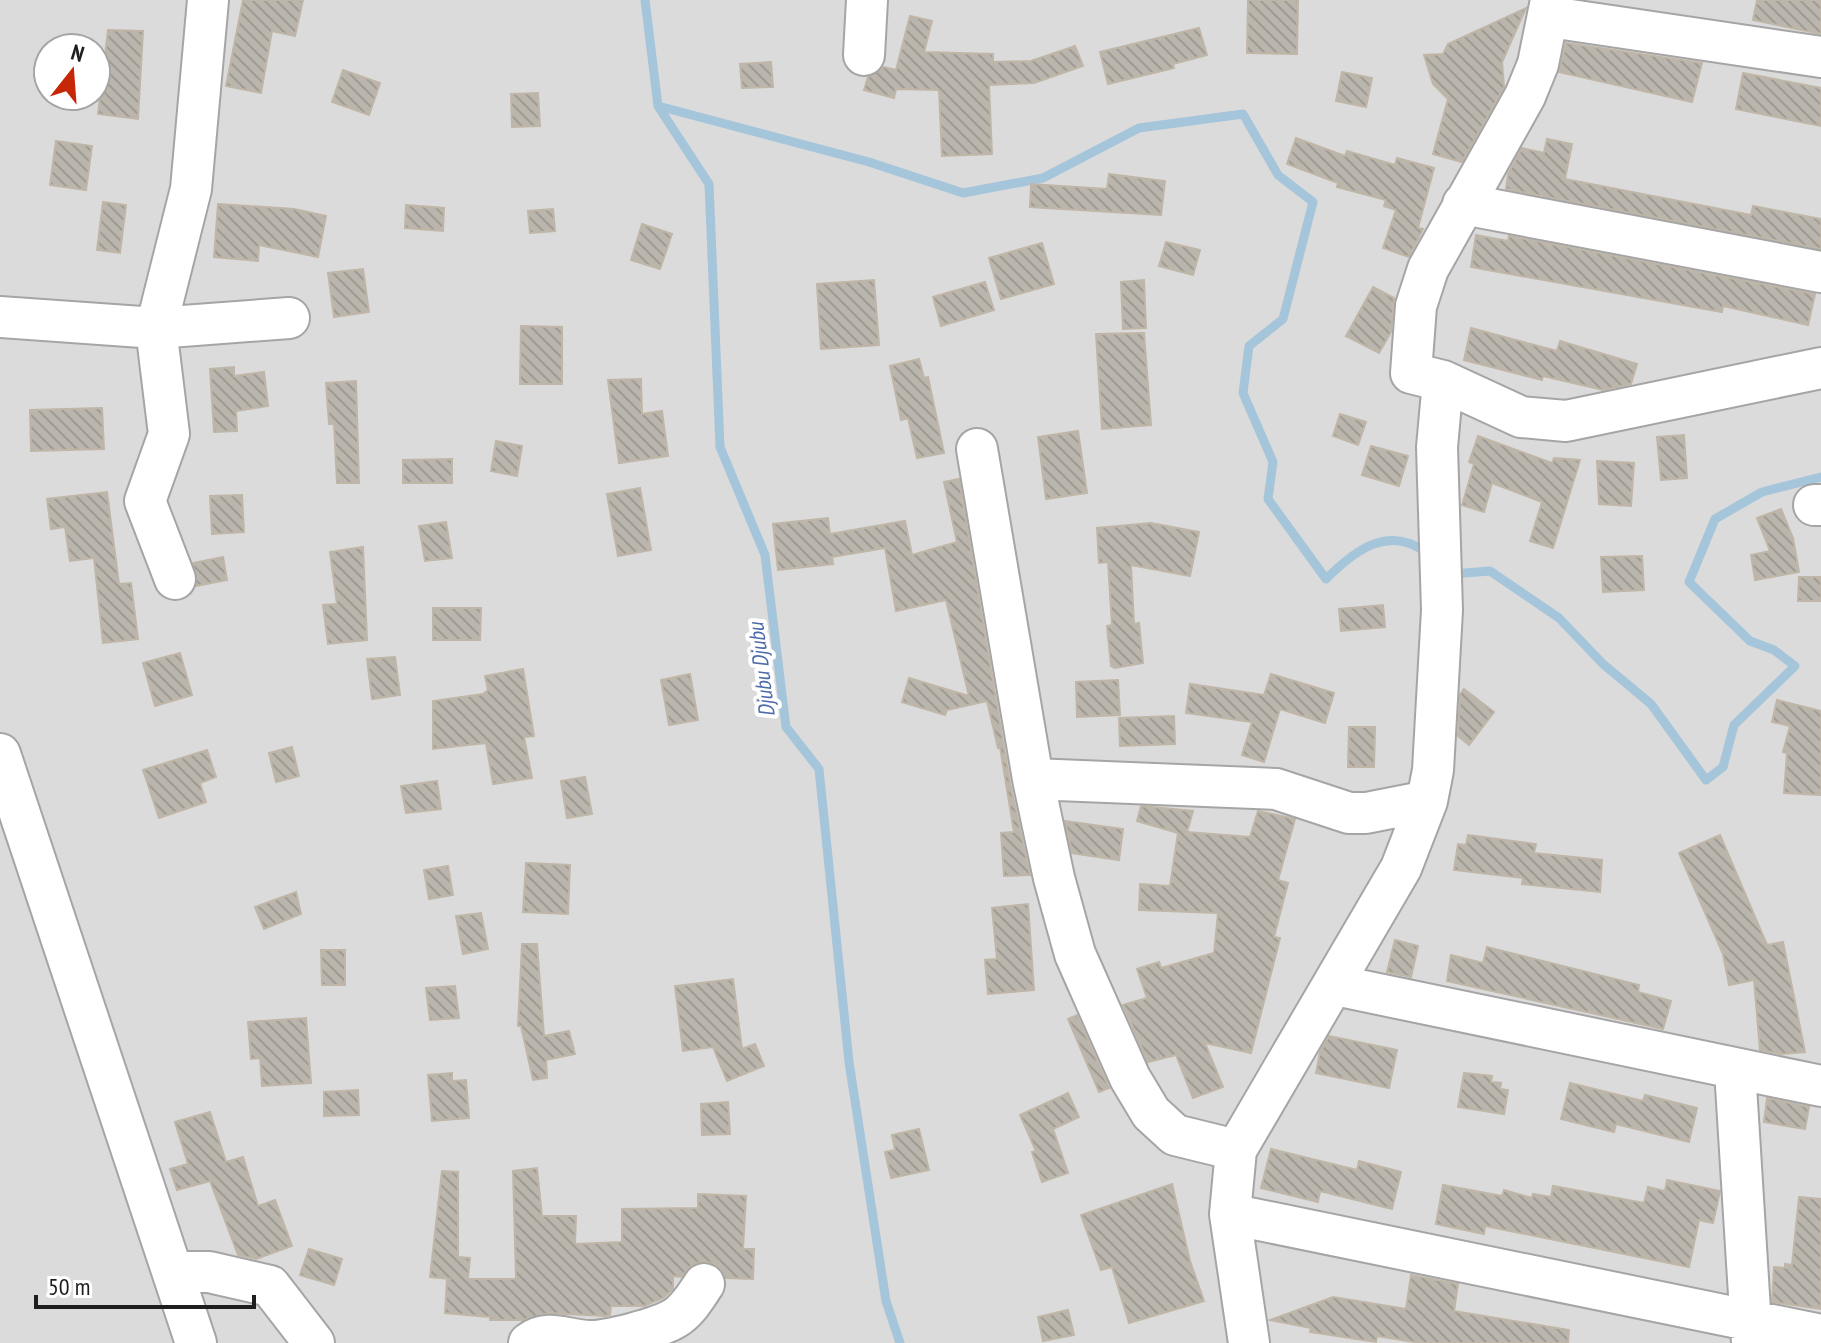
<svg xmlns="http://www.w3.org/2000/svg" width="1821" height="1343" font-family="'PT Sans Narrow',sans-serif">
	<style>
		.residential { fill: #dcdbdb; fill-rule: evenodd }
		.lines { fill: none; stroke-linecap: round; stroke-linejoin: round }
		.stream { stroke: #a5c5db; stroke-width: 9 }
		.building { fill: url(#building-back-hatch); stroke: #c0b6a7; stroke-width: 2 }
		.minor-casing { stroke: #a5a5a5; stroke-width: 44 }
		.minor { stroke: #fff; stroke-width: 40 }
		.labels { text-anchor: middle; stroke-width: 8; stroke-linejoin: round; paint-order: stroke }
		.water-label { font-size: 22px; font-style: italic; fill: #4d6bab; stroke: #fff }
	</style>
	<defs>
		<pattern id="building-back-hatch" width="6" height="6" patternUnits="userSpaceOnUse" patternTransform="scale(2)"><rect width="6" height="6" fill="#bbb6ad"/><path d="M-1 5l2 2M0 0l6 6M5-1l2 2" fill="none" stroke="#a09c94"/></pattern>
	</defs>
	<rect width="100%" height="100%" fill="#eeede4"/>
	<path class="residential" d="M0 0H1821V1343H0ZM48 48H96V96H48Z"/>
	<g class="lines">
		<path class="stream" d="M645 0 658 106 709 184 720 447 765 555 786 727 819 769 849 1062 886 1301 900 1343
			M658 106 869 162 963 193 1043 178 1139 128 1243 114 1278 175 1313 202 1283 319 1249 346 1243 393 1273 462 1268 499 1326 579C1354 551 1389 523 1428 554
			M1452 574 1490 571 1559 618 1603 664 1651 704 1706 780 1723 767 1734 725 1795 666 1774 650 1750 641 1689 582 1715 519 1762 492 1821 477"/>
	</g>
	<path class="building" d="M243 0H303L295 36 272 31 261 93 226 86Z
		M1248 0H1298L1297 54 1247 53Z
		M1757 0H1821V34L1753 20Z
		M1526 8 1502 62 1504 87 1462 162 1433 154 1448 99 1433 84 1424 55 1443 54 1448 44Z
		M910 16 932 21 924 52 993 54V62L1031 61 1075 46 1083 66 1034 83 989 85 992 154 942 156 939 90 896 89 894 98 864 90 868 77 884 67 896 70Z
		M1199 28 1207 55 1173 64 1174 68 1108 84 1100 52Z
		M108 30 143 31 138 119 98 114Z
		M1566 43 1702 63 1692 102 1559 72Z
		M771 62 773 87 742 88 740 64Z
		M343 70 380 83 369 115 332 102Z
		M1342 72 1372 78 1366 107 1336 101Z
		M1743 73 1821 88V126L1736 109Z
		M538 93 540 126 512 127 511 94Z
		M1296 138 1345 156 1347 151 1395 165 1397 158 1434 168 1418 228 1423 229 1409 257 1383 248 1396 210 1384 206 1386 200 1337 187 1338 183 1287 164Z
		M1547 139 1572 144 1565 179 1751 215 1753 206 1821 219V249L1506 189 1508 174 1522 148 1544 153Z
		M56 141 92 146 86 190 50 185Z
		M1109 174 1165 181 1161 215 1030 207 1031 184 1107 189Z
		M103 202 126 205 120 253 97 250Z
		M218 204 294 209 326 216 318 257 259 245 258 261 214 257Z
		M406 205 444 208 443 231 405 228Z
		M553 209 555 231 530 233 528 211Z
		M642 224 672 234 660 269 631 260Z
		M1476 235 1508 241 1509 236 1815 294 1808 325 1723 306 1722 312 1471 267Z
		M1166 242 1200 250 1193 275 1159 266Z
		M1042 243 1054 284 1001 299 989 258Z
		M363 269 369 312 334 317 328 273Z
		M874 280 879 345 821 349 817 284Z
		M1144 280 1146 328 1123 329 1121 282Z
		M985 282 994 310 941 326 933 297Z
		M1373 287 1394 298 1391 332 1379 353 1346 336Z
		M521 326 562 327V384H520Z
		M1471 328 1557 351 1560 341 1637 364 1631 384 1603 390 1543 376 1542 380 1464 360Z
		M1144 333 1151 425 1102 429 1096 334Z
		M919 359 924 378 928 377 944 453 917 458 908 418 901 420 890 366Z
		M234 367V376L264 372 268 406 236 411 237 431 214 432 210 369Z
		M641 379 642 414 662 411 668 456 619 463 608 380Z
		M356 381 359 483H337L334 424H329L326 383Z
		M102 408 104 449 31 451 30 410Z
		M1340 414 1366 422 1358 445 1333 436Z
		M1078 431 1087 493 1046 499 1038 437Z
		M1684 435 1687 478 1661 480 1657 437Z
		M1478 436 1552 463 1554 458 1580 460 1553 548 1530 541 1542 502 1492 483 1484 512 1462 505 1474 464 1469 462Z
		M496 441 522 446 517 476 491 471Z
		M1371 446 1408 456 1399 486 1362 475Z
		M452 459V483H403V460Z
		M1597 461 1634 463 1631 506 1599 504Z
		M959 479 1010 783 1030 875 1004 876 1001 833 1014 832 1000 747 998 748 987 701 947 710 945 715 902 702 909 678 969 696 946 600 896 611 885 548 832 557 833 564 778 570 773 524 828 518 830 534 905 521 912 555 957 542 944 482Z
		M640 488 651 550 618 556 607 494Z
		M107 492 119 584 131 583 138 639 103 643 94 558 70 561 65 527 51 529 47 499Z
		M242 495 244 532 212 534 210 496Z
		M1781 509 1793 538 1799 572 1755 580 1751 555 1770 551 1757 518Z
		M446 522 452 558 425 561 419 526Z
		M1151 523 1199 532 1190 576 1131 565 1134 624 1139 623 1143 663 1115 668 1111 666 1107 626 1112 625 1108 562 1099 563 1097 528Z
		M363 547 367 640 328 644 323 605 337 604 330 552Z
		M1642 556 1644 590 1603 592 1601 557Z
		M223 557 227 580 196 586 193 563Z
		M1799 577H1821V601H1798Z
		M1383 605 1385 627 1341 631 1339 609Z
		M433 608H481L480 640H433Z
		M180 653 192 695 155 706 143 663Z
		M395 657 400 695 372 699 367 659Z
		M523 669 534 736 524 737 532 778 493 784 486 743 433 749V701L483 694 488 690 485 676Z
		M690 674 698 720 669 725 661 680Z
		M1271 674 1334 693 1325 723 1280 709 1264 762 1242 755 1252 722 1186 713 1190 684 1264 695Z
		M1118 680 1120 715 1077 717 1076 682Z
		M1464 689 1494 712 1469 745 1458 736 1460 694Z
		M1777 700 1821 711V795L1784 793 1787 753 1783 752 1790 726 1772 722Z
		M1174 716 1175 744 1120 746 1119 718Z
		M1349 727H1375L1374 767H1348Z
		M292 747 299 776 276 782 269 753Z
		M207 750 216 777 200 783 206 802 159 818 143 770Z
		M585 777 592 814 567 818 561 781Z
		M437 781 441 809 406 813 401 786Z
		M1141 806 1193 811 1187 832 1250 837 1258 811 1295 819 1278 880 1288 883 1274 937 1280 938 1251 1053 1205 1043 1223 1087 1193 1098 1176 1055 1148 1062 1123 1005 1147 998 1137 969 1159 962 1161 968 1214 953 1218 913 1139 910 1140 884 1170 886 1178 833 1137 821Z
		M1065 821 1123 829 1119 860 1072 853Z
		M1468 835 1536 844 1534 853 1602 860 1600 892 1522 884 1523 878 1454 870 1458 844 1466 845Z
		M1720 835 1767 945 1783 942 1805 1052 1781 1054 1760 1050 1754 980 1729 985 1723 954 1679 853Z
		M526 863 570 865 568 914 523 912Z
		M448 866 453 895 429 899 424 870Z
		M296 892 301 914 264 929 255 907Z
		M1028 904 1034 990 988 994 985 960 997 959 992 908Z
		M481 913 488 949 463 954 456 916Z
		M1395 940 1418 946 1411 977 1387 972Z
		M522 944H537L544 1036 569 1031 575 1054 546 1060 547 1078 533 1080 521 1026H518Z
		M1487 947 1639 985 1638 992 1671 1001 1663 1029 1447 981 1451 955 1483 963Z
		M321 950H345V985H322Z
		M733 979 742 1049 755 1044 764 1066 727 1081 713 1047 683 1051 675 986Z
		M455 986 459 1018 430 1020 426 988Z
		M1077 1015 1109 1088 1099 1092 1068 1019Z
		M306 1018 311 1083 262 1086 260 1058 251 1059 248 1022Z
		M1329 1036 1397 1050 1389 1088 1316 1073 1320 1052Z
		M452 1073V1081L466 1080 469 1118 432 1121 428 1075Z
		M1464 1073 1492 1076 1491 1082 1501 1083 1500 1089 1508 1090 1504 1114 1458 1107Z
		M1570 1083 1643 1101 1645 1095 1697 1108 1689 1142 1616 1124 1614 1132 1561 1119Z
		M358 1090 359 1115 324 1116V1092Z
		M1068 1093 1079 1117 1053 1129 1068 1173 1042 1182 1032 1152 1036 1151 1020 1115Z
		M1767 1098 1809 1107 1805 1129 1764 1122Z
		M728 1102 730 1134 702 1135 701 1104Z
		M210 1112 226 1162 243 1157 258 1206 275 1200 292 1246 256 1259 238 1255 210 1181 177 1190 170 1169 188 1164 175 1122Z
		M919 1129 929 1170 891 1178 885 1152 895 1150 892 1135Z
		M1271 1149 1357 1170 1359 1161 1401 1172 1392 1209 1320 1191 1318 1202 1261 1188Z
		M537 1168 542 1216H576L575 1244 622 1242V1209L698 1208V1194L746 1196 743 1249H754L753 1279 726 1278 717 1265 705 1261 693 1264 681 1277 673 1276V1289L663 1298 644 1306H611L610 1315 605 1316 549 1313 523 1320H490V1317L445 1313 447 1279H451L430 1277 442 1171 458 1172V1257L470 1258 468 1279H516L513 1171Z
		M1667 1180 1720 1191 1713 1223 1699 1220 1689 1267 1485 1226 1484 1234 1436 1224 1443 1185 1502 1196 1504 1190 1532 1198 1533 1194 1551 1197 1553 1186 1644 1203 1648 1187 1665 1191Z
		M1172 1184 1190 1261 1204 1301 1129 1323 1112 1267 1101 1270 1081 1215Z
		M1799 1197 1821 1199V1309L1772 1302 1774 1267 1785 1268V1264L1792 1265Z
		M309 1249 342 1259 334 1285 300 1275Z
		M1411 1275 1458 1284 1454 1311 1569 1330 1568 1343H1420L1377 1336 1376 1342 1310 1332 1311 1328 1270 1320 1333 1297 1406 1309Z
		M1068 1310 1074 1335 1043 1341 1038 1317Z"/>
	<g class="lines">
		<g class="minor-casing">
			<path id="minor" d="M1551 0 1538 64 1525 96 1428 269 1416 306 1411 373 1443 381 1521 417 1566 421 1821 368
				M1550 17 1821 57
				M864 55 867 0
				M1463 204 1821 272
				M0 317 156 328 289 318
				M977 449 1033 779 1054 878 1075 954 1130 1078 1151 1113 1175 1135 1236 1150
				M1814 505H1821
				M175 579 145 501 169 434 156 328 191 189 208 0
				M0 754 196 1343
				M1033 779 1276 789 1349 813H1366L1427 801
				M1335 985 1821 1086
				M1735 1070 1752 1343
				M1230 1214 1821 1335
				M174 1272H209L270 1286 314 1343
				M529 1343C549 1328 567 1341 590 1341 609 1341 659 1328 675 1318 688 1310 696 1296 704 1284
				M1249 1343 1230 1214 1236 1150 1401 868 1427 801 1433 770 1442 610 1437 447 1443 381"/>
		</g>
		<use href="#minor" class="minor"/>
	</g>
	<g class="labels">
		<g class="water-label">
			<text transform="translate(761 670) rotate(-97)" y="8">Djubu Djubu</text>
		</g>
	</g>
	<g transform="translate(72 72) rotate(17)"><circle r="38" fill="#ffffff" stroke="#a5a5a5" stroke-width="2"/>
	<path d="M0-6L14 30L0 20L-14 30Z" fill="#c62706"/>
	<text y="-12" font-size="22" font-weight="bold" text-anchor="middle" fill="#1e1e1e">N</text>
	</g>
	<path d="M36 1295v12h218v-12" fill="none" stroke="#1e1e1e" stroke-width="4"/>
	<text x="48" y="1295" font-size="24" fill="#1e1e1e" stroke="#ffffff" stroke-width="6" paint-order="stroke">50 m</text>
</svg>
